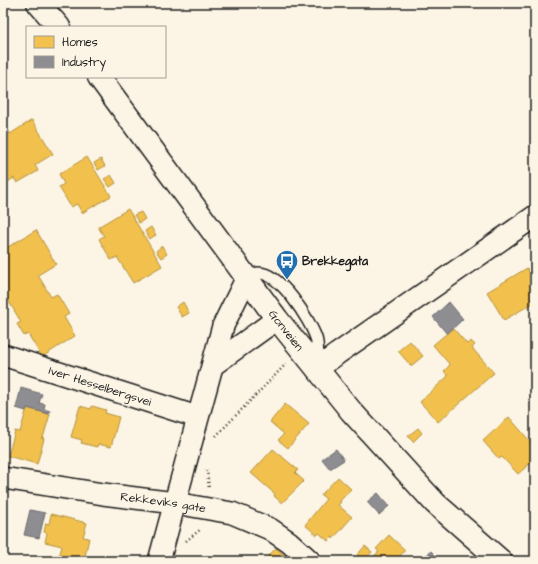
<svg xmlns="http://www.w3.org/2000/svg" width="538" height="564" font-family="'Architects Daughter',sans-serif">
	<style>
		.homes { fill: #f2c14e; stroke: #b2903f }
		.industry { fill: #8d8d92; stroke: #6b6b6f }
		.lines { fill: none; stroke-linecap: round; stroke-linejoin: round }
		.lane-casing { stroke: #1c1c1c; stroke-width: 14 }
		.street-casing { stroke: #1c1c1c; stroke-width: 24 }
		.secondary-casing { stroke: #1c1c1c; stroke-width: 25 }
		.path { stroke: #1c1c1c; stroke-width: 2.5; stroke-dasharray: 1 3; stroke-linecap: butt }
		.lane { stroke: #fcf5e5; stroke-width: 11 }
		.street { stroke: #fcf5e5; stroke-width: 21 }
		.secondary { stroke: #fcf5e5; stroke-width: 22 }
		.labels { text-anchor: middle; stroke-width: 4; stroke-linejoin: round; paint-order: stroke }
		.poi-label { font-size: 12px; font-weight: bold; fill: #1c1c1c; stroke: #fcf5e5; text-anchor: start }
		.street-label { font-size: 12px; fill: #1c1c1c; stroke: #fcf5e5 }
	</style>
	<rect width="100%" height="100%" fill="#fcf5e5"/>
	<filter id="ink" filterUnits="userSpaceOnUse"><feTurbulence type="fractalNoise" baseFrequency=".025" numOctaves="2"/><feDisplacementMap in="SourceGraphic" scale="8" xChannelSelector="R" yChannelSelector="G"/><feConvolveMatrix kernelMatrix="1 2 1 2 8 2 1 2 1" color-interpolation-filters="sRGB"/></filter>
	<g filter="url(#ink)">
		<path class="homes" d="M32 120 53 154 35 165 38 171 17 183 14 178 3 185V133L8 130 10 134Z
			M87 157 111 196 82 213 77 204 71 207 59 187 64 184 59 174Z
			M101 159 105 166 98 170 94 163Z
			M111 175 116 183 110 187 104 179Z
			M128 209 162 266 133 283 117 257 111 260 99 239 104 236 98 227Z
			M141 212 145 219 139 223 134 215Z
			M151 227 156 235 149 239 145 231Z
			M36 230 56 264 38 275 51 297 57 294 69 314 64 317 75 336 42 357 28 334 24 336 17 324 21 322 5 295 3 296V250Z
			M162 246 167 254 161 258 156 251Z
			M527 268 532 277 535 275V302L504 320 487 292Z
			M183 302 189 313 182 317 176 307Z
			M453 328 467 344 471 341 475 345 472 348 494 373 438 422 420 402 448 376 444 371 450 365 433 345Z
			M410 341 423 356 411 366 398 351Z
			M285 404 309 424 288 448 278 440 284 434 270 422Z
			M80 406 91 409 92 406 106 410 105 413 119 417 111 447 98 444 97 447 81 443 82 440 71 437Z
			M27 408 50 414 43 438H41L44 439 37 464 8 456 15 431 20 432Z
			M509 417 535 447V459L518 474 502 457 499 459 483 441Z
			M418 428 422 433 413 442 408 436Z
			M273 449 298 470 295 473 304 481 282 503 274 496 275 494 251 473Z
			M338 477 351 489 340 501 341 502 338 505 352 517 333 539 332 537 328 541 319 533 317 535 305 525 326 499 321 495Z
			M51 514 87 523 83 537 89 538 84 561H76L59 557 62 546 45 542 47 533 44 532 46 523 49 524Z
			M389 535 405 550 399 557 404 561H370L379 551 376 549Z
			M365 546 372 552 364 561 357 555Z
			M276 548 291 561H264Z"/>
		<path class="industry" d="M449 302 463 319 447 334 433 317Z
			M21 388 42 394 39 403 45 404 44 409 50 411 49 414 27 408 26 411 16 408Z
			M336 449 344 460 330 469 322 459Z
			M378 493 389 506 379 515 367 502Z
			M30 510 45 513 39 538 24 535Z
			M431 551 441 561H420Z"/>
		<g class="lines">
			<g class="lane-casing">
				<path id="lane" d="M247 277C250 276 255 274 258 273 280 272 310 320 316 338 319 347 317 358 317 366"/>
			</g>
			<g class="street-casing">
				<g id="street">
					<path id="s1" d="M3 355 197 417"/>
					<path d="M213 365 277 319"/>
					<path d="M317 369 337 354 535 216"/>
					<path id="s2" d="M3 478 103 494 175 503 232 513 270 529 289 542 310 561"/>
					<path d="M159 561 223 326 247 277"/>
				</g>
			</g>
			<g class="secondary-casing">
				<g id="secondary">
					<path d="M38 3 59 27"/>
					<path id="s3" d="M99 77 277 319 351 411 435 503 501 561"/>
				</g>
			</g>
			<path class="path" d="M216 436 286 364
				M207 470 209 489
				M186 541 201 529"/>
			<use href="#lane" class="lane"/>
			<use href="#street" class="street"/>
			<use href="#secondary" class="secondary"/>
		</g>
	</g>
	<defs>
		<g id="bus-pin" transform="scale(1.15)"><path d="M0 17L-7.5 6A9.5 9.5 0 1 1 7.5 6Z" fill="#1f6fb2" stroke="#fcf5e5"/><path d="M-5-6H5V4H4V6H2V4H-2V6H-4V4H-5ZM-3.5-4V0h7V-4ZM-3.5 1.2v1.5H-2V1.2ZM2 1.2v1.5H3.5V1.2Z" fill="#fff"/></g>
	</defs>
	<g fill-rule="evenodd">
		<use href="#bus-pin" x="287" y="261"/>
	</g>
	<g class="labels">
		<g class="poi-label">
			<text x="302" y="265">Brekkegata</text>
		</g>
		<g class="street-label">
			<text dy="4" stroke="none"><textPath href="#s3" startOffset="315">Gonveien</textPath></text>
			<text dy="4" stroke="none"><textPath href="#s1" startOffset="102">Iver Hesselbergsvei</textPath></text>
			<text dy="4" stroke="none"><textPath href="#s2" startOffset="162">Rekkeviks gate</textPath></text>
		</g>
	</g>
	<rect width="538" height="564" fill="none" stroke="#fcf5e5" stroke-width="16"/>
	<rect x="8" y="8" width="522" height="548" fill="none" stroke="#1c1c1c" stroke-width="1.5" filter="url(#ink)"/>
	<rect x="26" y="26" width="140" height="52" fill="#fcf5e5" stroke="#a29e95"/>
	<rect x="34" y="36" width="20" height="12" fill="#f2c14e" stroke="#a29e95"/>
	<text x="62" y="46" font-size="12" fill="#1c1c1c">Homes</text>
	<rect x="34" y="56" width="20" height="12" fill="#8d8d92" stroke="#a29e95"/>
	<text x="62" y="66" font-size="12" fill="#1c1c1c">Industry</text>
</svg>
